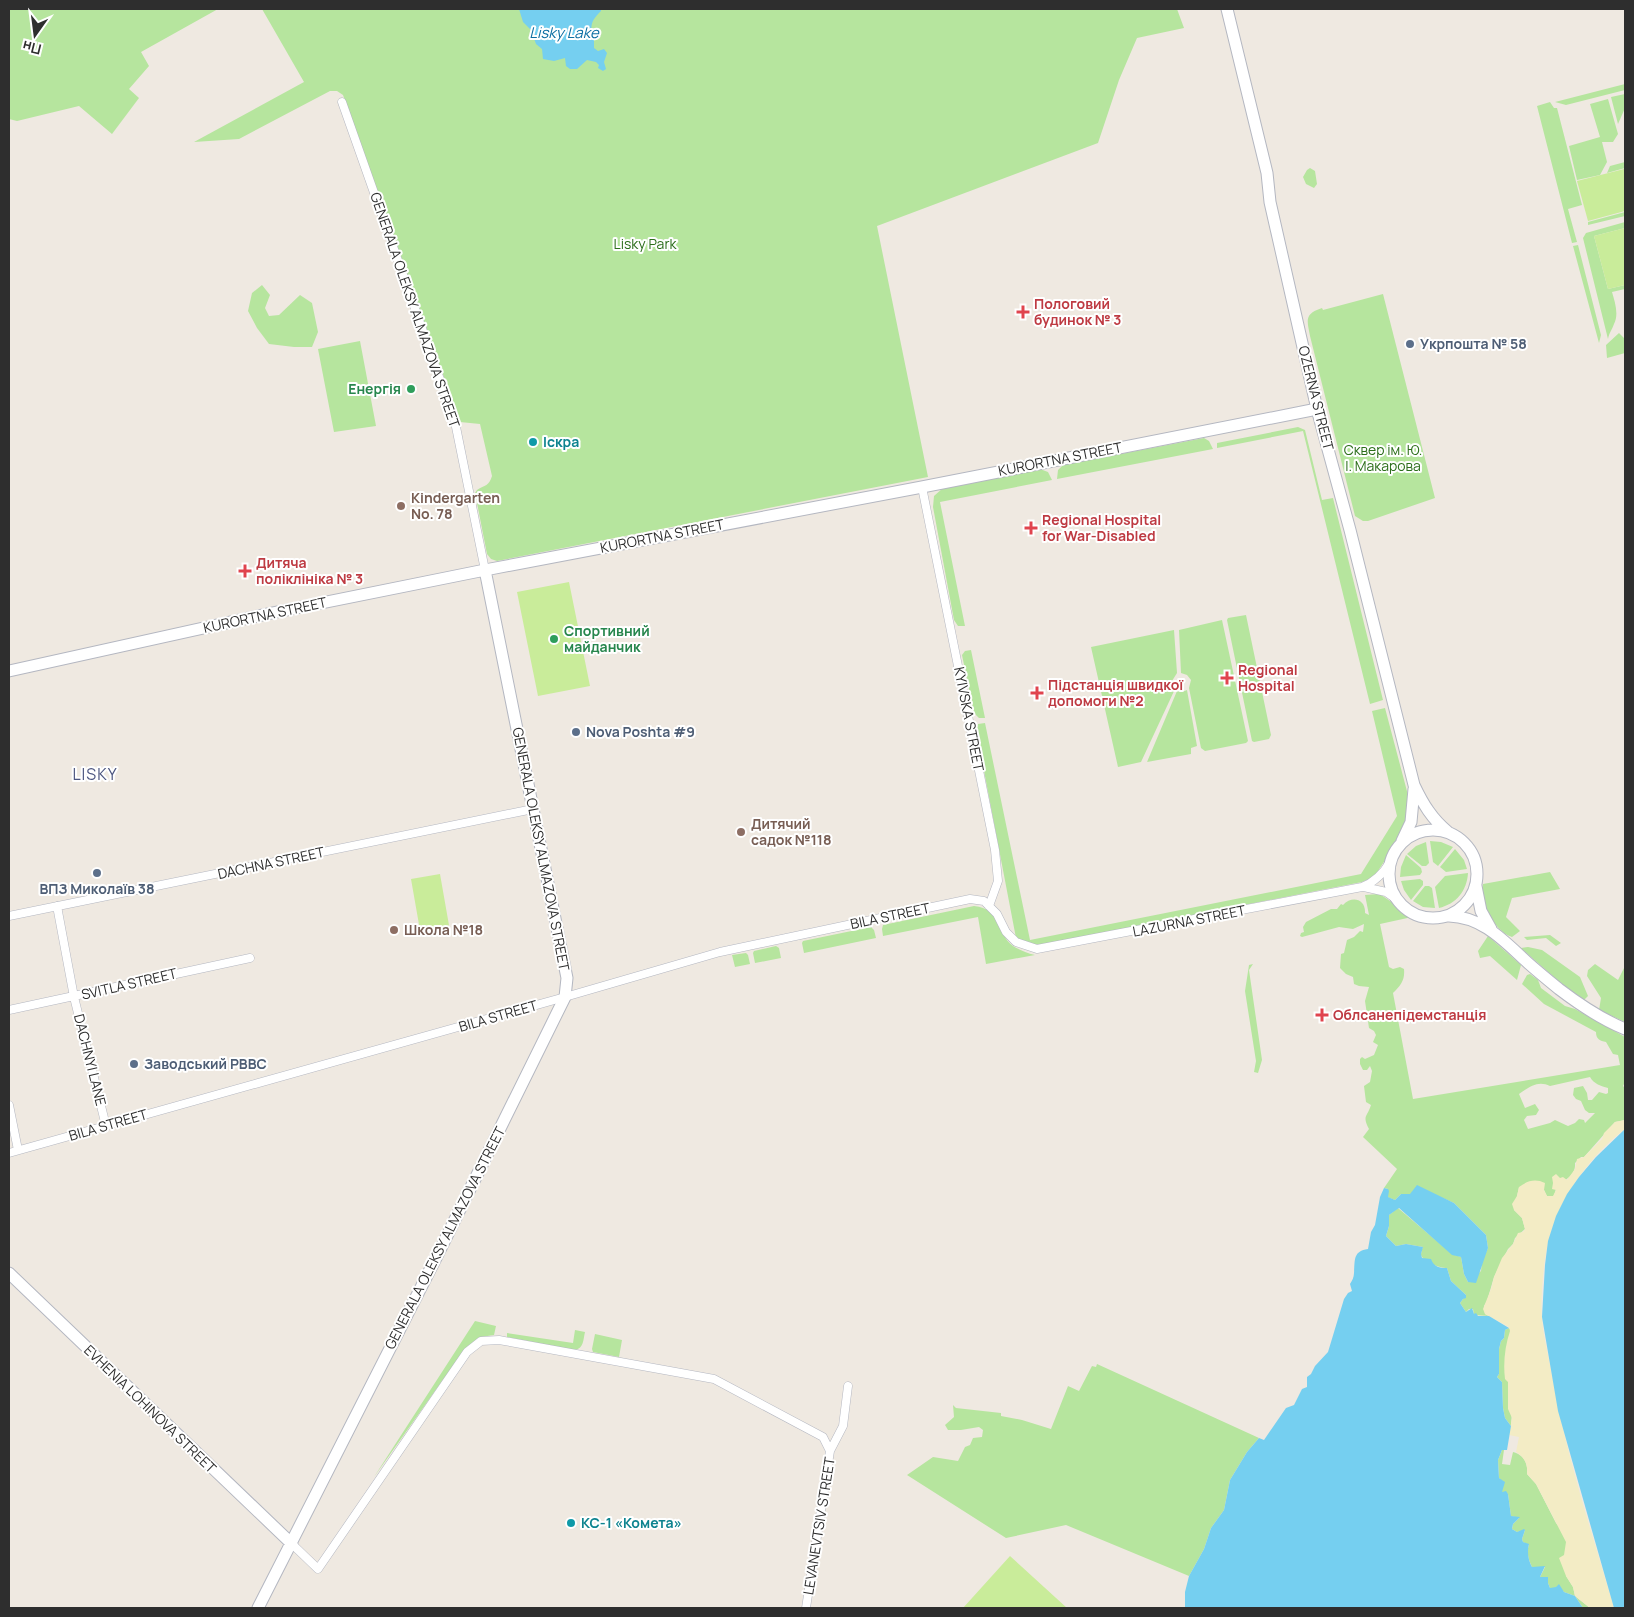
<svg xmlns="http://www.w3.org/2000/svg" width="1634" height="1617" font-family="Manrope,sans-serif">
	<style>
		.green { fill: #b6e59e; fill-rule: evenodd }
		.sand { fill: #f3ecc5 }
		.pitch { fill: #c9ec9a }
		.water { fill: #75cff0 }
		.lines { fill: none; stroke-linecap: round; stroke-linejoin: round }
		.street-casing { stroke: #b4b7c1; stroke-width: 9 }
		.secondary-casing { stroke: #b4b7c1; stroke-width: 13 }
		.street { stroke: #fff; stroke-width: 8 }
		.secondary { stroke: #fff; stroke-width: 11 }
		.health-dot { fill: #e0444e; stroke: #fff; stroke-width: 2 }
		.service-dot { fill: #5c6f8a; stroke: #fff; stroke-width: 2 }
		.leisure-dot { fill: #2e9e5b; stroke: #fff; stroke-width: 2 }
		.culture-dot { fill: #0f9aa8; stroke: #fff; stroke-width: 2 }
		.education-dot { fill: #8d6e63; stroke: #fff; stroke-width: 2 }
		.labels { text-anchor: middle; stroke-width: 4; stroke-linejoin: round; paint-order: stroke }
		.park-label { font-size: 14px; fill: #2c6e1b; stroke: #fff }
		.health-label { font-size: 14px; font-weight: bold; fill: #be3a42; stroke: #fff; text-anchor: start }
		.street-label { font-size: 14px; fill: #2e2e2e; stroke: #fff }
		.service-label { font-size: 14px; font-weight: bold; fill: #4e5e75; stroke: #fff; text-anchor: start }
		.leisure-label { font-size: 14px; font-weight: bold; fill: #27864d; stroke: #fff; text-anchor: end }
		.culture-label { font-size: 14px; font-weight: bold; fill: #0d838f; stroke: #fff; text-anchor: start }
		.education-label { font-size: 14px; font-weight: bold; fill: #785e54; stroke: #fff; text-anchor: start }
		.water-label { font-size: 15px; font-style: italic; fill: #0d6fa3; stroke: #fff }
		.quarter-label { font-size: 16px; letter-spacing: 1px; fill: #4d5680; stroke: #fff }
	</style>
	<rect width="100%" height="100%" fill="#efe9e1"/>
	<path class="green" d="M9 9H218L141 52 149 66 129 89 139 98 112 134 79 106 17 121 9 119Z
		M262 9H1177L1184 28 1137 38 1119 80 1098 143 877 226 928 477 497 561 491 559 487 554 475 493 477 490C485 485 489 486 492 476L480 424 460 422 343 95 337 91H330L239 139 194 142 304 82Z
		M1625 84V90L1566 105 1555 102Z
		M1625 94V108L1618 124 1611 97Z
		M1608 99 1618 134 1613 142H1602L1607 162 1600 175 1577 180 1569 146 1600 137 1590 104Z
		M1550 102 1554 108H1557L1582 205 1568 209 1577 242 1572 243 1537 106Z
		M1625 162V168L1607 173 1610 166Z
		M1310 168 1315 171 1317 184 1314 188 1306 184 1303 177 1307 170Z
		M1625 212V216L1588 225V222Z
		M1625 222V228L1594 236 1608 289 1625 285V289L1612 292C1615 302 1619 315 1614 324 1612 330 1609 333 1608 339L1583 238 1586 233Z
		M1578 245 1601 335 1599 343 1573 246Z
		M262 285 270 295 265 308 269 316 279 315 300 295 312 303 318 332 312 347H294L269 344 257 328 248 311 252 293Z
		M1383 294 1435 498 1368 521H1363L1355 516 1310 336C1307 320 1304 314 1322 308L1323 310Z
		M1619 333 1625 339V353L1607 358 1606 345Z
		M360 341 376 426 334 432 318 349Z
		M1298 427 1305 430 1322 500 1333 498 1383 700 1370 704 1303 431 1217 448V443Z
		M1204 438 1209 441 1213 449 1057 479 1058 470 1063 465Z
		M1040 469 1048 472 1052 480 940 502 965 626H958L954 620 933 507 934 496 943 488Z
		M1246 615 1271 735 1269 739 1254 742 1252 741 1227 620 1228 618Z
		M1222 620 1248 741 1246 743 1205 751 1201 748 1189 688 1191 680 1187 675 1181 673 1179 630Z
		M1174 630 1177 673 1172 681 1175 689 1141 762 1118 767 1091 647Z
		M971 650 985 718H979L974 713 962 655 965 651Z
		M1187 690 1197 746 1191 748V754L1147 762 1177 691 1182 692Z
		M1385 708 1408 795 1409 809 1407 821 1398 840 1378 871 1373 877 1362 882 1035 946 1016 938 976 729 978 724 985 723 1030 940 1361 874 1397 816 1372 711Z
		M1430 841 1441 842 1453 847 1438 866 1433 862Z
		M1426 842 1429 863 1426 866H1422L1407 854 1416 846Z
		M1455 849 1464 860 1467 869 1446 872 1440 867Z
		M1406 855 1421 868 1422 872 1420 875 1400 877 1401 867Z
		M1550 872 1560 889 1512 898 1506 917 1520 931 1512 937C1494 931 1480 902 1483 884Z
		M1468 873C1467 891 1456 904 1439 908L1435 887 1445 876Z
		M1420 879 1423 881V885L1411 900 1404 890 1401 881Z
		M1425 886H1429L1432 888 1435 908 1423 907 1413 901Z
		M1379 894C1391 900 1400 910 1412 917L1380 924 1389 967 1393 969 1400 967 1404 969C1405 980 1401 985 1393 993L1413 1099 1620 1065 1618 1055 1613 1054 1606 1042C1600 1041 1596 1039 1596 1032L1544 1004 1522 984 1527 975 1530 974 1538 980 1541 988 1565 1006 1575 1009 1625 1037V1082L1623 1086 1625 1088V1120L1615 1122 1584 1157H1581L1575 1163C1576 1178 1562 1179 1556 1189 1555 1192 1555 1194 1553 1197L1547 1196 1544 1190 1519 1187 1514 1210 1522 1218 1525 1229 1515 1238 1513 1244 1508 1249 1494 1277 1487 1301 1484 1306 1485 1314 1489 1316 1474 1315 1473 1309H1469L1466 1312 1460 1303 1466 1295 1451 1281 1447 1268C1440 1268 1423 1262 1421 1255 1421 1254 1422 1248 1423 1247L1406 1244 1396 1246 1386 1236 1389 1226V1215L1398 1208 1452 1254 1461 1257 1464 1274 1468 1282 1481 1271 1482 1261 1488 1248 1486 1235 1454 1203 1438 1196 1401 1194 1395 1200 1387 1197 1388 1189 1384 1188 1397 1169 1363 1137 1369 1129C1362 1115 1367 1118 1371 1105L1366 1102 1364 1086 1370 1082 1372 1071 1370 1066 1367 1070H1363L1360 1064V1059L1362 1057 1365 1059 1374 1055 1378 1045 1373 1042 1376 1035 1374 1031 1369 1028 1365 1001 1369 987 1359 986 1354 984 1353 977 1346 974 1340 968 1341 954 1344 953 1347 940 1354 937 1360 931 1363 932 1364 924 1353 929 1339 927 1302 937 1300 936 1301 933 1304 932 1303 927 1306 922 1331 909H1337L1341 904 1343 905C1352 895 1366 899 1365 913L1369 915 1365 895ZM1590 1077C1594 1084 1601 1086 1608 1088V1093L1606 1094 1599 1092 1592 1100H1588L1587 1093 1583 1086 1574 1088 1573 1095 1576 1099 1581 1101 1585 1110 1589 1113H1595L1585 1123 1584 1120 1579 1119 1575 1123 1568 1126 1555 1120 1550 1123 1528 1129 1524 1120 1527 1116 1536 1115 1539 1110 1535 1104 1525 1108 1519 1094C1529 1087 1538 1080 1550 1086Z
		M974 906C1002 909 995 932 1013 946 1020 950 1027 953 1035 955L986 964 978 917 883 936 882 929 883 925Z
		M871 927 874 930 876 938 804 953 802 943 803 941Z
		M1550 935 1561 943 1556 946 1546 938 1527 940 1524 937Z
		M1488 936 1521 965 1517 980 1490 956 1480 958 1478 951Z
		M776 946 779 948 781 958 755 963 753 953 754 951Z
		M1528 947 1542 950 1580 977 1588 996 1584 1000 1563 985 1521 948Z
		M746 953 748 955 750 964 735 967 732 955Z
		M1253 964 1249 970 1262 1060 1258 1073 1254 1072 1256 1061 1245 991 1249 965Z
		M1595 964 1618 980 1625 966V1022L1599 1010 1601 998 1587 976 1588 970Z
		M475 1321 496 1326 494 1335 481 1337 464 1350 374 1477Z
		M1509 1328 1517 1337 1511 1426 1505 1418 1503 1408 1502 1382 1497 1377 1499 1374V1349L1501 1341 1504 1338 1505 1330Z
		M575 1330 585 1332C583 1340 584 1348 575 1350L507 1337V1333L573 1343Z
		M595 1334 622 1340 619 1357 593 1352 592 1349Z
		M1097 1364 1259 1438 1247 1452 1230 1480 1224 1510 1211 1528 1204 1549 1189 1576 1066 1525 1006 1538 907 1475 933 1457 958 1461 965 1447 970 1445 973 1438 982 1437 983 1430 979 1427 961 1430H948L945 1425 954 1417 953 1405 956 1408 1001 1413V1416L1022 1420 1051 1429 1068 1386 1079 1391 1092 1366 1096 1367Z
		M1502 1450H1504L1502 1464 1510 1465 1513 1452C1524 1455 1528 1463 1527 1474L1536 1484 1556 1523 1570 1539 1566 1576 1573 1587 1575 1596 1590 1608H1583L1575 1596 1564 1592 1560 1588H1550L1548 1583V1577H1540L1545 1567H1532C1529 1561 1526 1552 1529 1545L1523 1542 1522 1539 1525 1530 1517 1532 1512 1529 1513 1524 1519 1518 1511 1516 1508 1494 1502 1492V1481L1499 1478 1498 1460Z"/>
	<path class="sand" d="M1625 1120V1129C1591 1154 1560 1198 1549 1239 1544 1257 1540 1299 1542 1318 1543 1335 1548 1353 1551 1370 1565 1451 1591 1530 1614 1608H1590L1575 1596 1573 1587 1566 1576 1559 1558 1564 1555 1566 1542 1536 1484 1527 1474C1528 1464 1525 1458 1516 1452L1519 1437 1509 1435 1512 1418 1508 1409V1382L1505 1379C1503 1363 1505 1346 1510 1331L1509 1327 1485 1314 1483 1309 1491 1289 1494 1277 1502 1258 1513 1244 1518 1233 1523 1232 1525 1229 1522 1218 1514 1210 1512 1204 1517 1196 1519 1187C1527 1181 1535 1178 1545 1183L1544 1190 1547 1196H1553L1556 1190 1552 1189 1553 1183 1552 1177 1556 1174 1560 1178 1563 1177 1567 1180 1575 1169 1577 1159 1584 1157 1602 1139 1604 1133 1615 1122Z"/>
	<path class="pitch" d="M1624 169 1625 176V211L1588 221 1577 181Z
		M1625 228V285L1608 289 1594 236Z
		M569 582 590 686 538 696 517 592Z
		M440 874 450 931 421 936 411 879Z
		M1010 1556 1067 1608H963Z"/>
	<path class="water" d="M519 9H601V11C593 19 590 23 592 35H594V48L598 51 604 49 607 53 604 62 606 69 603 71 598 68 599 65 596 62 587 60 577 69H570L566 66 565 58 554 61 543 59 542 49 536 44 531 30 523 22Z
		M1625 1129V1608H1614L1558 1411 1542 1317 1545 1265 1548 1241 1556 1216 1567 1194 1579 1177 1596 1157Z
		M1417 1185 1454 1203 1486 1235 1488 1248 1476 1283 1468 1282 1464 1274 1461 1257 1452 1255 1399 1208 1389 1215V1226L1386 1236 1396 1246 1406 1244 1423 1247 1421 1254 1422 1258 1431 1259C1434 1267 1439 1268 1447 1268L1451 1281 1466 1295V1298L1463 1299 1460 1303 1466 1312 1472 1308 1474 1314 1476 1313 1478 1316H1489L1509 1328 1505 1330 1504 1338 1501 1341 1499 1349V1374L1497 1377 1502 1382 1503 1408 1505 1418 1511 1426 1507 1450H1502L1498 1460 1499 1478 1505 1482 1502 1492 1506 1491 1508 1494 1511 1516 1520 1517 1513 1524 1512 1529 1517 1532 1524 1529 1525 1530 1522 1539 1523 1542 1529 1544C1527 1551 1528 1560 1532 1567L1545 1566 1540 1577H1548V1583L1550 1588 1556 1587 1559 1584 1564 1592 1575 1596 1583 1608H1185V1592L1189 1576 1204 1549 1211 1528 1224 1510 1230 1480 1247 1452 1259 1438 1264 1440 1286 1408 1294 1405 1302 1389 1307 1387V1377L1311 1374 1315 1366 1328 1352 1344 1299 1348 1293 1352 1291 1350 1284C1352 1281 1354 1277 1354 1273 1355 1260 1353 1251 1368 1249L1371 1232 1375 1225 1380 1197 1384 1188 1388 1189 1389 1191 1388 1197 1395 1200 1401 1194H1410Z"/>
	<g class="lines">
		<g class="street-casing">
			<path id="street" d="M342 102 455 422 485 570
				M922 487 995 850 998 881 989 906
				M1364 887 1386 892 1396 899
				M57 906 74 997 106 1126
				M9 916 533 809
				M9 1010 250 958
				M9 1105 18 1150
				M9 1153 565 997 720 952 970 899 984 901 997 914 1006 932 1016 942 1037 949 1362 887C1375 882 1383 874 1390 862
				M292 1544 318 1569 467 1352 481 1341 499 1340 714 1379 823 1437 830 1451
				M806 1608 830 1451 843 1426 848 1386"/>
		</g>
		<g class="secondary-casing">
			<path id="secondary" d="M1227 9 1267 173 1270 202 1317 409 1350 530 1414 785C1423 804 1432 819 1448 832
				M9 671 267 614 485 570 922 487 1317 409
				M1389 874a44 44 0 1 1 88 0a44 44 0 1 1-88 0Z
				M1402 841 1411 822 1414 789
				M1476 886 1481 911 1491 929
				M1449 916C1483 917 1504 941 1527 962 1537 971 1548 980 1559 989 1580 1005 1601 1019 1625 1029
				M9 1273 292 1544
				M258 1608 436 1258 565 997 567 978 485 570"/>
		</g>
		<use href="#street" class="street"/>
		<use href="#secondary" class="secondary"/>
	</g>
	<g class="health-dot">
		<path d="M1020.5 304.5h5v5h5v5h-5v5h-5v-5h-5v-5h5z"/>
		<path d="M1028.5 520.5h5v5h5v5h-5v5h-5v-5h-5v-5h5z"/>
		<path d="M242.5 563.5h5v5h5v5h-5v5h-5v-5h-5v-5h5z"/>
		<path d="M1224.5 670.5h5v5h5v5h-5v5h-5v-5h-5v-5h5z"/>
		<path d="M1034.5 685.5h5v5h5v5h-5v5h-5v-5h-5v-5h5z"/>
		<path d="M1319.5 1007.5h5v5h5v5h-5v5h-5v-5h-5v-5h5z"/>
	</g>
	<g class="service-dot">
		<circle cx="1410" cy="344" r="5"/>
		<circle cx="576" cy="732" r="5"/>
		<circle cx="97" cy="873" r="5"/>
		<circle cx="134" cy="1064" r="5"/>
	</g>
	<g class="leisure-dot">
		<circle cx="411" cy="389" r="5"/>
		<circle cx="554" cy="639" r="5"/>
	</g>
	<g class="culture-dot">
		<circle cx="533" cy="442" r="5"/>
		<circle cx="571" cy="1523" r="5"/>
	</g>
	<g class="education-dot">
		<circle cx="401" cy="506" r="5"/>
		<circle cx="741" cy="832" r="5"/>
		<circle cx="394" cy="930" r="5"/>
	</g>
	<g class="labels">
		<g class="park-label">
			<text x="645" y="249">Lisky Park</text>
			<text x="1383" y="455">Сквер ім. Ю.<tspan x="1383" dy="16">І. Макарова</tspan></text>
		</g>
		<g class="health-label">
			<text x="1034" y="309">Пологовий<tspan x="1034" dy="16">будинок № 3</tspan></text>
			<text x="1042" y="525">Regional Hospital<tspan x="1042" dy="16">for War-Disabled</tspan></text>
			<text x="256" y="568">Дитяча<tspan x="256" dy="16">поліклініка № 3</tspan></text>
			<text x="1238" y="675">Regional<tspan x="1238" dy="16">Hospital</tspan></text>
			<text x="1048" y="690">Підстанція швидкої<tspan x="1048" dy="16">допомоги №2</tspan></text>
			<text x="1333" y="1020">Облсанепідемстанція</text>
		</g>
		<g class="street-label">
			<text transform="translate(415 310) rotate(71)" y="5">GENERALA OLEKSY ALMAZOVA STREET</text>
			<text transform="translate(1316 398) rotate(76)" y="5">OZERNA STREET</text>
			<text transform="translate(1060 459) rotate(-11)" y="5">KURORTNA STREET</text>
			<text transform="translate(662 536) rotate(-11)" y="5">KURORTNA STREET</text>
			<text transform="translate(265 615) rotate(-12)" y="5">KURORTNA STREET</text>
			<text transform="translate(969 719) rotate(79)" y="5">KYIVSKA STREET</text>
			<text transform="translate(541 849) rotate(79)" y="5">GENERALA OLEKSY ALMAZOVA STREET</text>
			<text transform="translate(271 863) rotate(-12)" y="5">DACHNA STREET</text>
			<text transform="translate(890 916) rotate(-12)" y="5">BILA STREET</text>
			<text transform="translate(1189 921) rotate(-11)" y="5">LAZURNA STREET</text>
			<text transform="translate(129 984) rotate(-13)" y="5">SVITLA STREET</text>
			<text transform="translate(498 1016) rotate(-16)" y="5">BILA STREET</text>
			<text transform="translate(90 1060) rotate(76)" y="5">DACHNYI LANE</text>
			<text transform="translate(108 1125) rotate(-16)" y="5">BILA STREET</text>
			<text transform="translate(445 1238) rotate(-63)" y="5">GENERALA OLEKSY ALMAZOVA STREET</text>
			<text transform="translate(150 1409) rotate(44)" y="5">EVHENIA LOHINOVA STREET</text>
			<text transform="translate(819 1526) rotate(-81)" y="5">LEVANEVTSIV STREET</text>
		</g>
		<g class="service-label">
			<text x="1420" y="349">Укрпошта № 58</text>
			<text x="586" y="737">Nova Poshta #9</text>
			<text x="97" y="894" text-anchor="middle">ВПЗ Миколаїв 38</text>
			<text x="144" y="1069">Заводський РВВС</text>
		</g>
		<g class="leisure-label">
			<text x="401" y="394">Енергія</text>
			<text x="564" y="636" text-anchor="start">Спортивний<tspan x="564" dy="16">майданчик</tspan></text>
		</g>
		<g class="culture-label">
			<text x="543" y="447">Іскра</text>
			<text x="581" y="1528">КС-1 «Комета»</text>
		</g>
		<g class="education-label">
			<text x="411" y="503">Kindergarten<tspan x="411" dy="16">No. 78</tspan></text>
			<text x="751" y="829">Дитячий<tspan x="751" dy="16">садок №118</tspan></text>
			<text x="404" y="935">Школа №18</text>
		</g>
		<g class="water-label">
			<text x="564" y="38">Lisky Lake</text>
		</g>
		<g class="quarter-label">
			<text x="95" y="780">LISKY</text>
		</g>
	</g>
	<rect width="1634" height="1617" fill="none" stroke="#2e2e2e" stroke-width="20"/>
	<g transform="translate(35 35) rotate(194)" stroke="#ffffff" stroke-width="4" paint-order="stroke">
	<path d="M0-4L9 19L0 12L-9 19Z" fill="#2e2e2e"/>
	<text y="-8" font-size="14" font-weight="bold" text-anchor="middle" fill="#2e2e2e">Пн</text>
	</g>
</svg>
